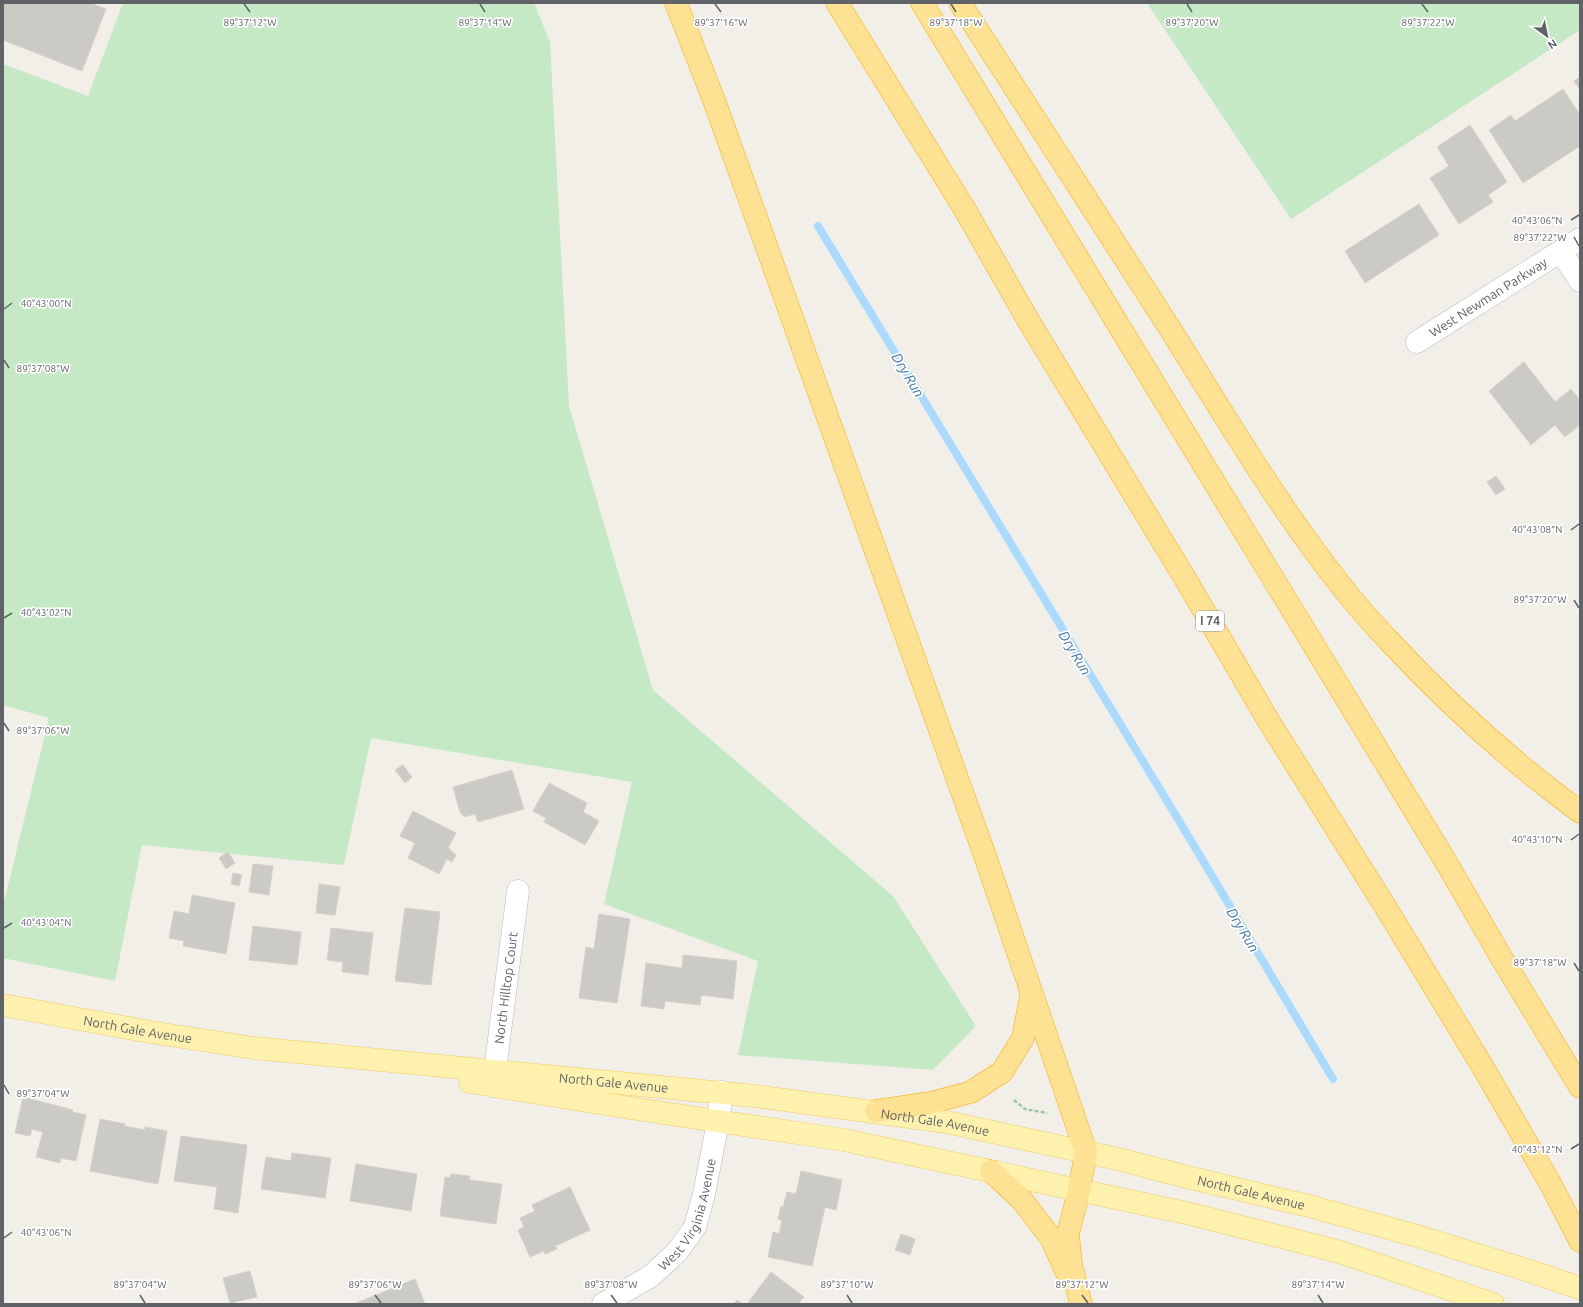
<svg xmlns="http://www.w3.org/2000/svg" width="1583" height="1307" font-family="Ubuntu,sans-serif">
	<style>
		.green { fill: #c5e8c5 }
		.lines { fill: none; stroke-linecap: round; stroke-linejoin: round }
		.stream { stroke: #aadaff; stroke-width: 8 }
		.building { fill: #cccac5; stroke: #d6d1c6 }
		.minor-casing { stroke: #b5b8bc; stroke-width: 23 }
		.major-casing { stroke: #f2c960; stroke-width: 23 }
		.highway-casing { stroke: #f9ab00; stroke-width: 23 }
		.path { stroke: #9cc7a9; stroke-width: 2.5; stroke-dasharray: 4 2; stroke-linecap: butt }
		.minor { stroke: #fff; stroke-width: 22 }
		.major { stroke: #fff2af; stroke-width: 22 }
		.highway { stroke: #fde293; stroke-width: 22 }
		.ticks { fill: none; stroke: #5f6368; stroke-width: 1.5 }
		.labels { text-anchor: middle; stroke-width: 3.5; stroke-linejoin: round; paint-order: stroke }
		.shield { fill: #fff; stroke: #8f9295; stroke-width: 1 }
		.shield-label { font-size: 12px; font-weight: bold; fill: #5f6368 }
		.street-label { font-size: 13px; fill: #5f6368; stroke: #fff }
		.water-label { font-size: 14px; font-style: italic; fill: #4174aa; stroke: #fff }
		.ticks-label { font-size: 10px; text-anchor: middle; fill: #5f6368; stroke: #fff; stroke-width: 3.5; stroke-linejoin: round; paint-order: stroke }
	</style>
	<rect width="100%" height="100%" fill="#f1efe8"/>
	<path class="green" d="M123 3H534L550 42 569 406 653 690 893 896 976 1026 933 1070 738 1055 758 961 604 904 632 782 371 738 344 865 142 845 115 981 3 958V906L49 718 3 705V64L88 96Z
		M1147 3H1580V30L1291 219Z"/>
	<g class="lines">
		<path class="stream" d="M818 226 1184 829 1333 1079"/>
	</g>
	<path class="building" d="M3 3H90L106 9 82 71 3 40Z
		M1580 77V90L1574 81Z
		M1563 89 1580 115V146L1523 183 1489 130 1511 115 1515 121Z
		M1470 125 1507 182 1488 195 1493 202 1459 224 1430 178 1449 166 1437 147Z
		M1419 204 1439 235 1365 283 1345 251Z
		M1524 362 1555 402 1571 389 1580 400V425L1565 437 1555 425 1531 445 1489 391Z
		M1496 476 1505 489 1496 495 1487 482Z
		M403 765 412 777 405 783 395 770Z
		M512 770 524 809 478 822 475 814 464 817 460 812 453 787Z
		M549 783 587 803 583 812 599 821 585 845 544 822 546 818 533 811Z
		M413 811 456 833 448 848 456 855 452 862 447 859 439 874 408 858 415 843 400 836Z
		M228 852 235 863 226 869 219 858Z
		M253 864 273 866 269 895 249 892Z
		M233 873 242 875 239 886 231 884Z
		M319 884 340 887 335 915 316 913Z
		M192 895 235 903 226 954 183 946 184 941 169 938 174 911 189 914Z
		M405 908 440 912 431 985 395 981Z
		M599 914 630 919 617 1003 579 998 586 947 594 949Z
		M253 926 301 932 297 965 249 960Z
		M331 928 373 933 368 975 342 972 343 962 327 960Z
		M683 955 737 961 733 999 701 995 700 1005 665 1001 664 1009 641 1006 646 963 682 968Z
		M23 1097 73 1110 72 1112 86 1115 76 1161 61 1158 60 1163 36 1157 43 1132 32 1129 30 1136 15 1133Z
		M100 1119 125 1124 124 1126 145 1130V1127L167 1131 158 1184 90 1171Z
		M181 1136 247 1145 238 1213 214 1209 217 1187 174 1181Z
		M292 1153 331 1158 325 1198 261 1189 266 1157 291 1161Z
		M356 1164 417 1174 411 1211 350 1201Z
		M801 1171 842 1180 836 1210 825 1207 812 1266 768 1257 773 1232 779 1234 782 1220 778 1219 781 1206 783 1207 787 1192 796 1194Z
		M451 1174 470 1176 469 1180 502 1184 496 1224 440 1216 445 1177 450 1178Z
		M570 1187 590 1230 555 1246 557 1249 545 1254 544 1251 530 1257 518 1230 524 1227 520 1218 535 1211 532 1205Z
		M901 1234 915 1239 910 1255 895 1250Z
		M250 1271 257 1297 230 1303 223 1278Z
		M771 1272 804 1297 798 1304H747Z
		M415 1279 425 1304H354Z
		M737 1300 743 1304H734Z"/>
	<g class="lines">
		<g class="minor-casing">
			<g id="minor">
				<path d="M1561 252 1580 281"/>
				<path id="s1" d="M1417 342 1580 239"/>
				<path id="s2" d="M493 1086 518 891"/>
				<path id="s3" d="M603 1304 651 1276 665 1263 677 1252 695 1227 704 1194 718 1122 722 1092"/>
			</g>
		</g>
		<g class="major-casing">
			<g id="major">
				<path id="s4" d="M3 1005 150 1032 254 1048 755 1096 946 1122 1118 1159 1187 1177 1313 1207 1417 1236 1533 1272 1580 1288"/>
				<path d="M470 1082 637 1109 844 1140 1191 1214 1340 1252 1493 1304"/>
			</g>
		</g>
		<g class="highway-casing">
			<path id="highway" d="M676 3 715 103 984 853 1086 1152 1079 1191 1068 1234 1071 1264 1081 1304
				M837 3 964 208 1028 320 1186 580 1268 720 1383 903 1481 1064 1550 1183 1580 1241
				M922 3 1446 862 1501 957 1580 1087
				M960 3C1029 110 1098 216 1167 324 1222 411 1274 500 1338 582 1355 604 1373 624 1392 644 1450 706 1512 762 1580 812
				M876 1111 930 1103 971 1092 1002 1072 1023 1038 1031 995
				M991 1171 1022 1200 1051 1238 1066 1271"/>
		</g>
		<path class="path" d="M1014 1100 1025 1109 1047 1113"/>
		<use href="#minor" class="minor"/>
		<use href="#major" class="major"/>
		<use href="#highway" class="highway"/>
	</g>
	<path class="ticks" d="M244 4 250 12M480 4 485 12M715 4 721 12M951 4 956 12M1187 4 1192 12M1422 4 1428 12M1571 220 1579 215M1574 237 1579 246M4 309 12 303M4 360 9 368M1571 530 1579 524M1574 600 1579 608M4 618 12 613M4 723 9 731M1571 840 1579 834M4 928 12 923M1574 963 1579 971M4 1085 9 1094M1571 1149 1579 1144M4 1238 12 1232M140 1295 145 1303M375 1295 381 1303M611 1295 617 1303M847 1295 852 1303M1082 1295 1088 1303M1318 1295 1323 1303"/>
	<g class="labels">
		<rect class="shield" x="1196" y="611" width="28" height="20" rx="3"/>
		<g class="shield-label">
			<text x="1210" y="625">I 74</text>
		</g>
		<g class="street-label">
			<text dy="5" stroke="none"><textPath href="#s1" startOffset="84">West Newman Parkway</textPath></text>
			<text dy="5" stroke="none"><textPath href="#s2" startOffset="99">North Hilltop Court</textPath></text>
			<text dy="5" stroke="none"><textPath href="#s4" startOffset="137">North Gale Avenue</textPath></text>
			<text dy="5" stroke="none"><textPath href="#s4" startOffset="616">North Gale Avenue</textPath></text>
			<text dy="5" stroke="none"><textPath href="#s4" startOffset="940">North Gale Avenue</textPath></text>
			<text dy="5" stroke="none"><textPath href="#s4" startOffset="1264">North Gale Avenue</textPath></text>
			<text dy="5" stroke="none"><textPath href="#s3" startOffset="130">West Virginia Avenue</textPath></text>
		</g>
		<g class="water-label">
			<text transform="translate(908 375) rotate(59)" y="5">Dry Run</text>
			<text transform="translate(1075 653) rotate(59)" y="5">Dry Run</text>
			<text transform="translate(1243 930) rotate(59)" y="5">Dry Run</text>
		</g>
	</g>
	<g class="ticks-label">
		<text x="250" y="26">89°37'12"W</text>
		<text x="485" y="26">89°37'14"W</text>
		<text x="721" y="26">89°37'16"W</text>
		<text x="956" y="26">89°37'18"W</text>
		<text x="1192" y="26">89°37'20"W</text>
		<text x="1428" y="26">89°37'22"W</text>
		<text x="1537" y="224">40°43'06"N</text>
		<text x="1540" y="241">89°37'22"W</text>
		<text x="46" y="307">40°43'00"N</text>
		<text x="43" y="372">89°37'08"W</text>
		<text x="1537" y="533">40°43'08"N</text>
		<text x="1540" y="603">89°37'20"W</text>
		<text x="46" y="616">40°43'02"N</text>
		<text x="43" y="734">89°37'06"W</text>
		<text x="1537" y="843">40°43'10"N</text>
		<text x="46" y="926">40°43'04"N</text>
		<text x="1540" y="966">89°37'18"W</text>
		<text x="43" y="1097">89°37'04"W</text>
		<text x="1537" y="1153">40°43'12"N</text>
		<text x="46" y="1236">40°43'06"N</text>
		<text x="140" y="1288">89°37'04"W</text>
		<text x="375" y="1288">89°37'06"W</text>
		<text x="611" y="1288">89°37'08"W</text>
		<text x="847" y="1288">89°37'10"W</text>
		<text x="1082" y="1288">89°37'12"W</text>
		<text x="1318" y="1288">89°37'14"W</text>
	</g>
	<rect width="1583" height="1307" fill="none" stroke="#5f6368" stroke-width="8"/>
	<g transform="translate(1547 36) rotate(147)" stroke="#ffffff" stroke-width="3" paint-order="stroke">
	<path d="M0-3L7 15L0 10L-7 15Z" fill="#5f6368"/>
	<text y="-6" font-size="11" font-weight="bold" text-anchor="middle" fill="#5f6368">N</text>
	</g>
</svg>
